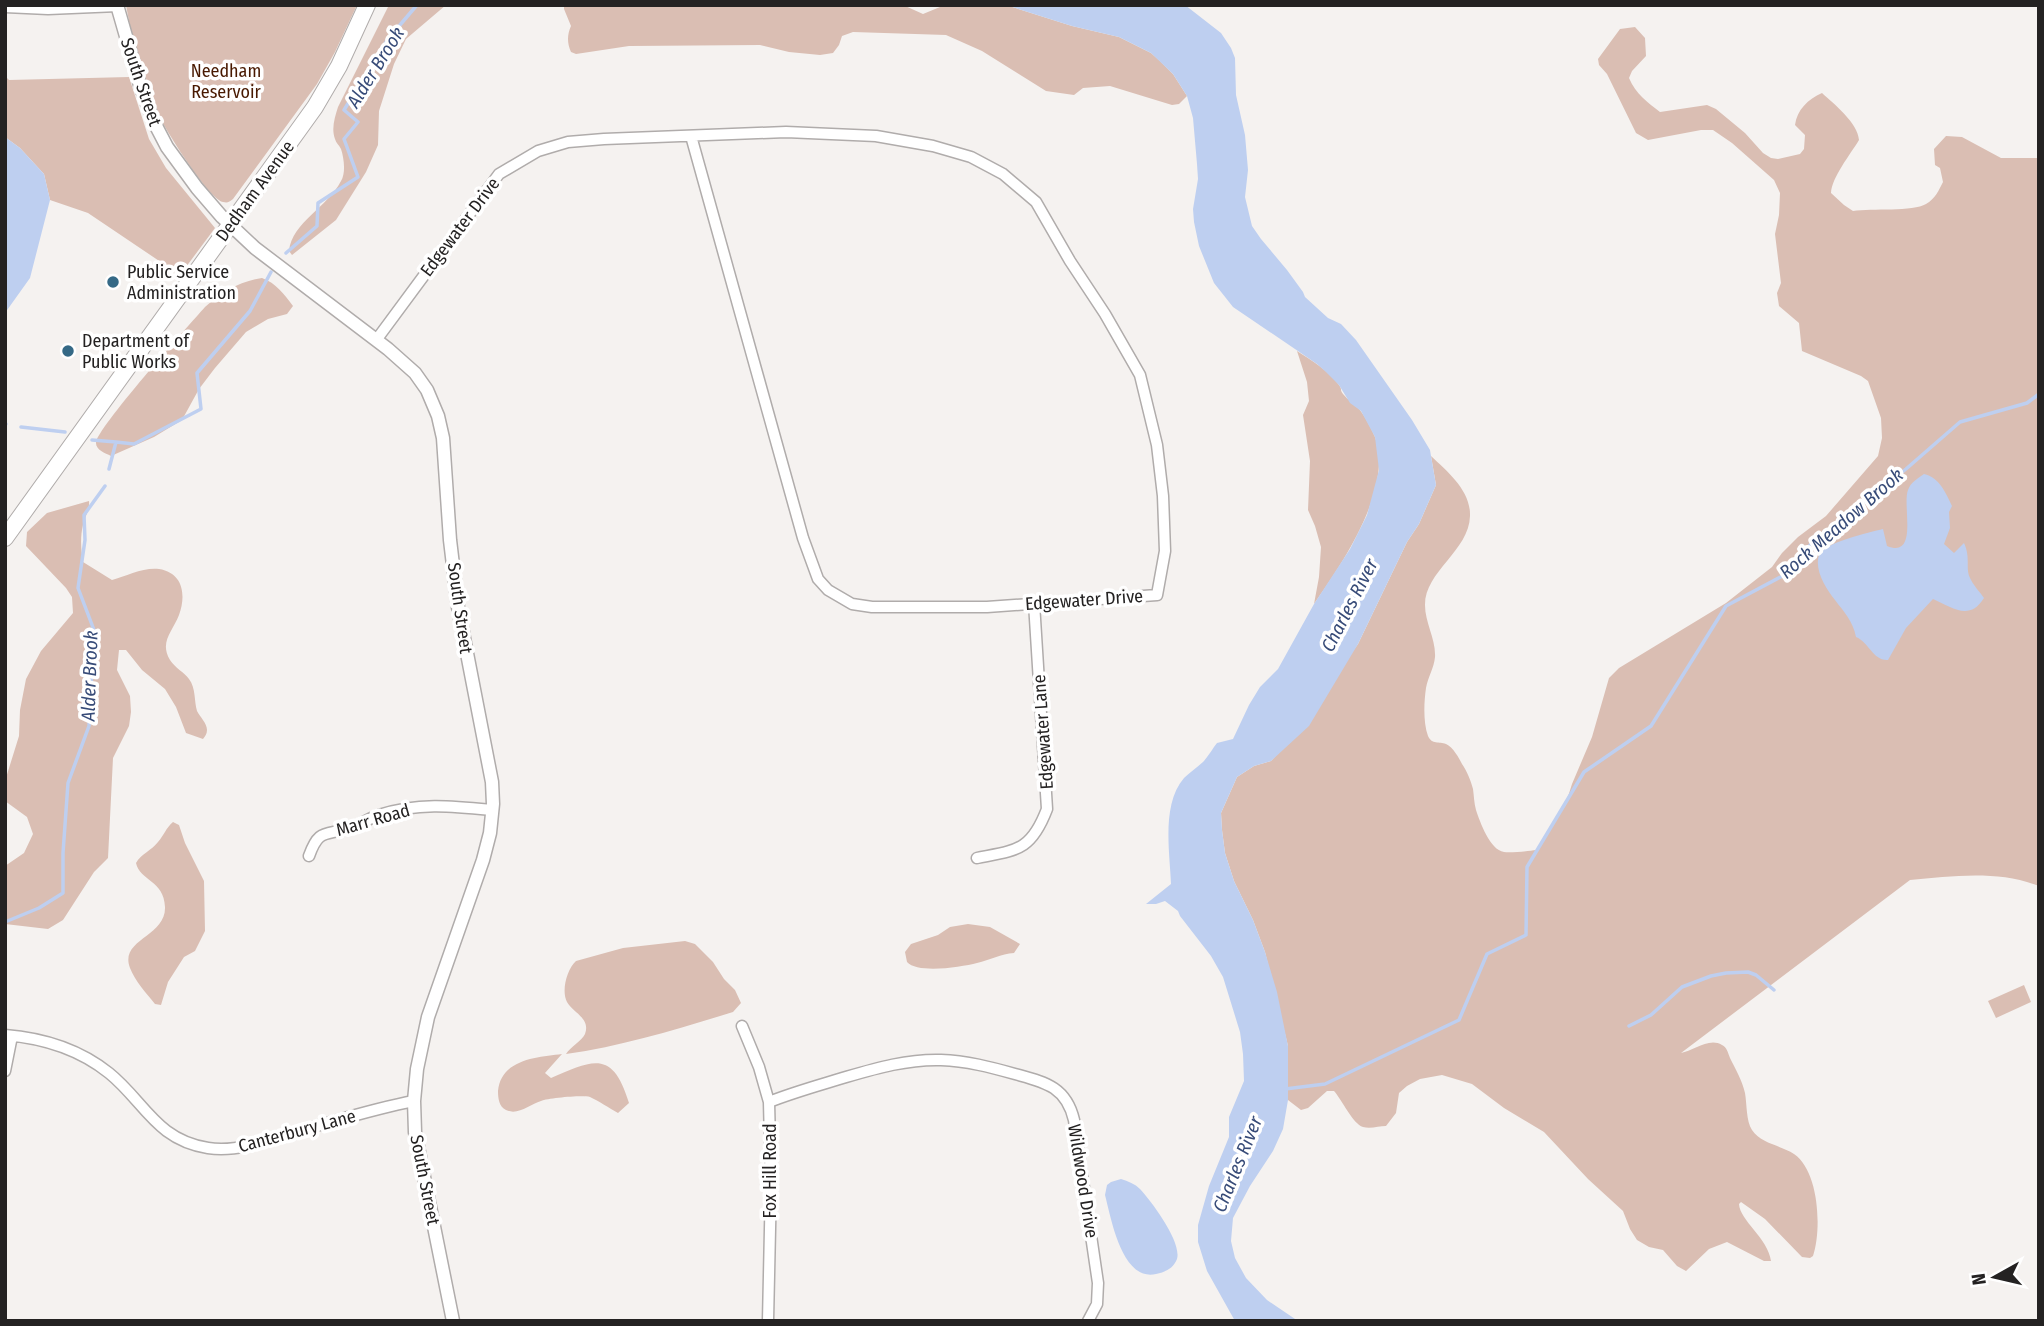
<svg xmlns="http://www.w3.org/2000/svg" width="2044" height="1326" font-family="'Fira Sans Condensed',sans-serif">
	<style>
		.green { fill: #dabeb3 }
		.water { fill: #becff0 }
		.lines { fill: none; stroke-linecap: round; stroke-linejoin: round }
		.stream { stroke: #becff0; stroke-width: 3.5 }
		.minor-casing { stroke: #b0acab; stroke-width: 13 }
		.tertiary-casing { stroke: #b0acab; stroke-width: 15 }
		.primary-casing { stroke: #b0acab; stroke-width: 18 }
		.minor { stroke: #fff; stroke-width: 10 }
		.tertiary { stroke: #fff; stroke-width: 12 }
		.primary { stroke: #fff; stroke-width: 16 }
		.poi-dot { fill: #356986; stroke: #fff; stroke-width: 2.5 }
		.labels { text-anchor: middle; stroke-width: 7; stroke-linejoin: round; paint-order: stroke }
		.park-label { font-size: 18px; fill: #481901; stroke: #fff }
		.street-label { font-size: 18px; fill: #242222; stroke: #fff }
		.poi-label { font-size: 18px; fill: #242222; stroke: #fff; text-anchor: start }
		.water-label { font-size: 19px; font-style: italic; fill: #374b78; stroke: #fff }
	</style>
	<rect width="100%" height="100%" fill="#f5f2f0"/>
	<path class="green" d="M126 5H357L335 52 317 84 233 199C229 202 228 203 223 202 206 198 153 110 146 91 137 66 131 31 126 5Z
		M389 5H446L406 39 394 64 379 111 378 145 366 172 336 220 292 255 289 251C292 222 328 207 341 181 346 173 344 158 341 149 339 145 336 143 335 139 331 128 335 117 338 107Z
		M564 5H903L923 14 940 7 1006 5 1072 26 1119 37 1151 53 1160 61 1173 74 1187 96 1179 104 1172 105 1110 86 1083 88 1074 95 1046 91 982 51 946 35 853 32 842 36 839 45 833 53 820 55 789 52 760 45 629 46 576 54 571 52C567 43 567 35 571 26L564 9Z
		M1635 27 1645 38 1646 56 1632 71 1629 78C1636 94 1647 102 1660 112L1707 105 1716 109 1745 133 1763 153 1771 158 1778 159 1800 154 1804 149 1805 135 1795 125C1797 110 1808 99 1822 93 1834 104 1858 123 1859 140 1850 155 1832 177 1831 193L1844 205 1853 211C1872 208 1913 212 1926 204 1935 199 1939 190 1943 182L1940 168 1935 165 1934 149 1946 136 1962 137 2001 158H2039V886C1999 870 1952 876 1910 880L1681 1053C1693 1051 1709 1037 1722 1045 1727 1047 1728 1053 1730 1058 1736 1070 1742 1080 1745 1093 1747 1104 1746 1121 1752 1130 1761 1144 1781 1145 1794 1154 1819 1171 1822 1229 1813 1256L1810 1258 1802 1257 1765 1219 1741 1202 1739 1204C1740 1221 1768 1238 1771 1261H1764L1727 1242 1709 1249 1686 1271 1677 1266 1663 1250 1649 1247 1637 1240 1630 1229 1623 1211 1588 1179 1544 1132 1504 1108 1472 1084 1442 1075 1420 1079 1407 1086 1399 1093 1396 1113 1386 1126C1379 1126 1371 1129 1363 1127 1353 1124 1342 1100 1334 1091H1327L1308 1108 1301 1110 1288 1100V1046L1265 952 1253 920 1234 881 1225 853 1222 830 1221 813 1237 777 1254 766 1271 761 1281 750 1358 644 1407 542 1419 524 1436 485 1431 456C1448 472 1471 491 1470 516 1469 551 1425 571 1425 605 1425 623 1436 639 1435 657 1434 668 1428 677 1426 688 1424 702 1423 722 1428 736 1432 745 1439 741 1446 744 1453 747 1459 758 1462 764 1467 771 1471 781 1473 789 1474 796 1474 803 1476 810 1480 822 1490 850 1504 852 1511 853 1529 851 1536 850L1565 806 1572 784 1592 737 1609 678 1619 668 1726 603 1772 567 1782 553 1798 537 1826 516 1878 456 1882 438 1881 418 1868 381 1861 376 1802 351 1799 323 1779 306 1777 293 1781 283 1775 234 1779 215 1780 193 1774 180 1732 143 1713 130H1701L1648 140 1636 133 1607 74 1599 65 1598 59 1620 29Z
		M5 76 9 80 129 77 149 139 166 168 215 228 180 275 88 213 50 200 44 174 20 148 5 137Z
		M262 278C276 283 284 294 293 306L287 314 268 319 246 332 215 368 199 389 182 420 154 437 111 456C105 453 96 450 96 443 96 429 189 325 205 307 221 293 240 281 262 278Z
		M1297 351C1311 360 1328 370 1339 385 1343 391 1339 388 1343 394 1348 400 1354 404 1359 409 1365 416 1371 428 1375 437 1394 488 1342 564 1314 604L1319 577 1321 547 1315 526 1308 510 1310 461 1303 415 1309 401 1307 382Z
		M89 501C90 510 85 516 83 525 80 537 81 550 83 562L112 580C126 576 144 567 159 569 184 573 186 596 179 615 173 631 159 642 170 660 175 668 184 672 189 679 196 688 194 701 197 711 200 717 207 723 207 730 207 734 205 736 203 739L186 733 176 707 165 689 142 670 126 650H119L117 670 130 696 131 712 129 726 113 758 108 858 94 872 63 920 48 929 5 924V866L24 853 33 834 27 817 5 801V781L19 736 20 710 26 679 41 651 73 613 72 597 66 588 26 546 27 532 47 513Z
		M173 822 179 825 185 843 204 881 205 931 195 951 184 957 168 982 161 1005 155 1004C146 993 135 981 130 968 119 939 166 937 165 907 164 880 140 881 136 863 141 854 152 850 158 842 164 835 166 828 173 822Z
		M968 924 990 927 1020 944 1014 953C1001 954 990 960 977 963 961 967 918 974 907 962L905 952 911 944 938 935 950 927Z
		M685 941 695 944 713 962 724 979 735 990 741 1003 733 1012C678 1029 623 1046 566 1054 570 1047 582 1041 585 1034 591 1018 572 1012 567 1002 561 991 567 969 576 961L623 948Z
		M2024 985 2031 1002 1996 1018 1988 1001Z
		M562 1054 545 1073 551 1078C594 1059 613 1050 629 1103L618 1113C609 1108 599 1101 590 1097 582 1095 549 1098 541 1101 530 1104 518 1116 506 1110 499 1107 498 1098 498 1091 501 1059 538 1057 562 1054Z"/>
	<path class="water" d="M1006 5H1185L1221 33 1231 48 1235 58 1236 95 1245 135 1248 170 1245 197 1252 226 1261 239 1287 270 1303 292 1305 297 1328 318 1341 324 1356 340 1412 420 1430 450 1431 456 1436 485 1419 524 1407 542 1358 644 1309 726 1271 761 1254 766 1237 777 1221 813 1222 830 1225 853 1234 881 1253 920 1265 952 1277 992 1288 1046V1100L1283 1129 1273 1151 1250 1186 1233 1218 1231 1241 1235 1258 1246 1278 1267 1300 1298 1321H1235L1207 1271 1198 1242V1225L1209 1186 1229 1137V1117L1244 1081 1243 1054 1240 1032 1223 977 1211 956 1180 916 1178 911 1165 901 1156 904H1146L1171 884C1170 853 1161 805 1184 778 1190 772 1198 767 1204 761 1209 755 1213 748 1217 743L1233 739 1249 705 1260 687 1278 669 1314 604 1350 549 1367 515 1379 470 1375 437 1361 411 1350 403 1339 385 1326 372 1317 364 1233 307 1214 283 1199 246 1194 222 1193 209 1198 179 1197 164 1193 118 1187 96 1173 74 1151 53 1119 37 1072 26Z
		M5 137 20 148 44 174 50 200 30 278 5 313Z
		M1924 474C1939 477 1946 493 1952 506L1949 512 1950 528 1944 544 1954 553 1964 543C1971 558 1965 568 1970 578 1973 585 1980 592 1984 598 1969 622 1952 607 1933 599L1906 628 1888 660C1873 661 1869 642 1856 637 1853 621 1844 612 1835 600 1826 589 1814 570 1819 555 1823 543 1870 532 1883 529L1887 546C1919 559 1902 505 1908 490 1911 482 1917 479 1924 474Z
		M1121 1179C1128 1181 1135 1184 1140 1189 1152 1202 1182 1242 1177 1259 1173 1269 1165 1272 1156 1274 1122 1282 1111 1218 1105 1195L1107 1185 1111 1182Z"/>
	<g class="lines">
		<path class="stream" d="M286 253 317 226 318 203 358 177 344 139 358 122 344 110 388 39 417 5
			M5 424H6
			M21 427 65 432
			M92 440 116 442
			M109 469 116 442 134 444 201 409 197 373 250 311 271 272
			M5 922 39 908 63 893V853L68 783 89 726 94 630 78 588 85 540 84 515 105 486
			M1629 1026 1651 1015 1682 987 1711 976 1726 973 1748 972 1756 975 1774 990
			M1285 1089 1325 1084 1459 1020 1487 954 1526 935 1527 867 1584 772 1651 726 1726 606 1790 572 1810 545 1906 469 1960 422 2027 403 2039 394"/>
		<g class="minor-casing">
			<path id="minor" d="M5 7 48 9 118 6
				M377 339 499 174 538 151 568 142 604 139 786 132 876 136 933 146 971 157 1003 174 1036 202 1070 261 1105 314 1140 375 1157 445 1163 496 1165 551 1157 595 987 607H872L852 604 828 590 818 579 803 538 691 136
				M309 856C319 828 325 836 350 828 360 825 369 818 379 815 418 802 453 806 492 810
				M977 858C1017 850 1031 851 1047 809L1034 603
				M742 1026 759 1067 769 1102 771 1183 768 1321
				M5 1035C43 1038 79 1049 109 1073 144 1101 156 1140 208 1148 240 1153 275 1138 306 1129 342 1119 377 1108 414 1101
				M5 1071 12 1036
				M769 1102C794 1092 820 1085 846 1077 877 1068 908 1059 941 1060 967 1061 990 1067 1015 1074 1044 1082 1066 1086 1074 1120L1098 1283 1097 1304 1088 1321"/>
		</g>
		<g class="tertiary-casing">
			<path id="tertiary" d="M117 5 140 85 154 122 167 147 197 188 222 217 255 248 388 349 415 373 427 390 438 416 443 438 450 540 458 607 492 782 493 804 490 833 483 860 428 1017 417 1069 414 1101 415 1132 453 1321"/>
		</g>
		<g class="primary-casing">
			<path id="primary" d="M5 538 315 107 339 66 367 5"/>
		</g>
		<use href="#minor" class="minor"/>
		<use href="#tertiary" class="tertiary"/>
		<use href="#primary" class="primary"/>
	</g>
	<g class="poi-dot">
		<circle cx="113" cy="282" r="7"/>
		<circle cx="68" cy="351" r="7"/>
	</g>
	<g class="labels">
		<g class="park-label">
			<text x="226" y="77">Needham<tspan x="226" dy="21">Reservoir</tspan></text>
		</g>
		<g class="street-label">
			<text transform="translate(141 82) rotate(71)" y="6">South Street</text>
			<text transform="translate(255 191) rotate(-54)" y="6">Dedham Avenue</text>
			<text transform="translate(460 227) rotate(-53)" y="6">Edgewater Drive</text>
			<text transform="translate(1084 600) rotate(-4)" y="6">Edgewater Drive</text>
			<text transform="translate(460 608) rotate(82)" y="6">South Street</text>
			<text transform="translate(1043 732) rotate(-94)" y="6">Edgewater Lane</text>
			<text transform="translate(373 820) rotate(-16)" y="6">Marr Road</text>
			<text transform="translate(297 1131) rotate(-15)" y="6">Canterbury Lane</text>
			<text transform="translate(770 1171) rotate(-90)" y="6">Fox Hill Road</text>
			<text transform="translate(425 1180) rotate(79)" y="6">South Street</text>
			<text transform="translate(1083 1181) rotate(81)" y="6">Wildwood Drive</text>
		</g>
		<g class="poi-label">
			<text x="127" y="278">Public Service<tspan x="127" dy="21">Administration</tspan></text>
			<text x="82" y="347">Department of<tspan x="82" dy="21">Public Works</tspan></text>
		</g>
		<g class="water-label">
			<text transform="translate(375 67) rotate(-58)" y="7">Alder Brook</text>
			<text transform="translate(1841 523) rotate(-41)" y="7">Rock Meadow Brook</text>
			<text transform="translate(1349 605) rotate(-63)" y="7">Charles River</text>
			<text transform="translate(89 676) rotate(-88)" y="7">Alder Brook</text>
			<text transform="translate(1237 1164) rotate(-68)" y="7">Charles River</text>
		</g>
	</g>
	<rect width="2044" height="1326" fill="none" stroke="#242222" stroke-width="14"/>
	<g transform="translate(1995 1277) rotate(262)" stroke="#ffffff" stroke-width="5" paint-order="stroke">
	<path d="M0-5L12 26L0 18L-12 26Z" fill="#242222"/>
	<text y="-10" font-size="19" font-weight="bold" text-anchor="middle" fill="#242222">N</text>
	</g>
</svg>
